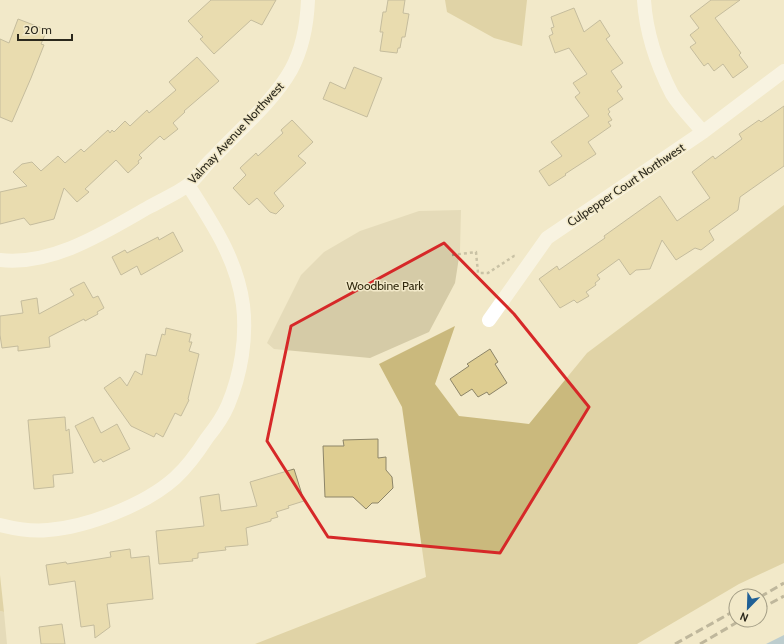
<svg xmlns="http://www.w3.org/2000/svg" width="784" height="644" font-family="Cabin,sans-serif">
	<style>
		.green { fill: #d5cba7 }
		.forest { fill: #cab97d }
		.water { fill: #7daad5 }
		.building { fill: #decd91; stroke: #8d8568 }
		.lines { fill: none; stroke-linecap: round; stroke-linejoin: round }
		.path { stroke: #98927b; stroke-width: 2.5; stroke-dasharray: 3 3; stroke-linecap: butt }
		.minor { stroke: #fff; stroke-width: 14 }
		.rail { stroke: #807a66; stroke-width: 3; stroke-dasharray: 8 4; stroke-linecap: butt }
		.marked { fill: none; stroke: #d62828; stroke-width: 3; stroke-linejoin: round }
		.labels { text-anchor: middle; stroke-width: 3; stroke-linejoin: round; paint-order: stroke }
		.street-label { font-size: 12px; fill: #2b281c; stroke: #f2e9c9 }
		.park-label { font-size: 12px; fill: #31290e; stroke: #f2e9c9 }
	</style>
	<rect width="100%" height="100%" fill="#f2e9c9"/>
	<path class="green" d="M461 210 460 251 455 283 429 332 370 358 274 349 267 343 301 275 324 252 360 231 419 211Z
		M0 611 4 612 7 644H0Z"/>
	<path class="forest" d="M445 0H527L522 46 494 38 447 12Z
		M784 205V563L739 584 637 644H255L426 577 402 407 379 364 455 326 435 384 459 416 529 424 587 353Z
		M0 575 4 612 0 611Z"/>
	<path class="water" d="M784 635V644H766Z"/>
	<path class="building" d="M211 0H276L262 25 251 20 214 54 200 39 203 37 188 21Z
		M388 0H405L403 13 409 14 405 37H402L400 48H398L397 53 380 51 383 32H380L383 12H386Z
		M711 0H740L715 18 741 53 739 55 748 67 733 78 723 64 714 71 708 63 704 66 690 47 696 43 690 35 699 28 690 16Z
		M574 8 584 32 600 20 610 36 606 39 623 63 611 71 622 87 617 91 623 99 608 109 610 112 608 114 612 120 608 122 611 126 588 142 596 154 565 174 566 175 549 186 539 171 562 156 551 142 589 116 575 97 580 93 573 83 587 74 569 48 555 53 549 36 553 34 551 28 554 27 551 17Z
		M18 19 47 30 41 44 44 45 31 78 12 122 0 117V39L9 43Z
		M197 57 219 81 184 111 185 112 173 123 178 129 164 140 160 136 139 155 142 158 138 161 139 163 128 173 116 160 85 189 89 192 77 202 64 188 54 219 30 225 24 218 0 224V192L27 186 13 172 22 164 32 162 41 171 58 156 65 163 81 149 84 152 108 130 110 133 112 130 114 132 125 121 130 126 147 110 149 113 176 90 169 82Z
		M354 67 382 78 367 117 323 99 330 82 345 89Z
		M784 106V166L740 197 738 210 709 231 714 240 701 250 695 248 676 260 662 240 650 269 636 270 630 275 619 259 597 275 600 279 595 283 596 285 586 292 589 296 577 303 574 300 560 308 539 279 557 266 559 270 605 238 604 236 660 196 677 221 710 198 692 172 713 156 715 159 742 139 739 134 759 120 761 122Z
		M292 120 313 142 298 156 306 163 274 193 284 206 276 214 270 212 257 198 249 205 233 188 246 175 240 168 256 153 258 156 283 133 281 130Z
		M173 232 183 251 141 275 137 266 121 275 112 257 125 250 127 253 158 237 159 240Z
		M84 282 93 298 98 296 104 308 97 312 98 314 85 321 84 319 49 337 50 347 18 351V346L2 348 0 335V316L23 313 21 301 37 298 39 314 74 295 70 289Z
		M166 328 191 334 189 342H192L189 351 199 354 188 399 189 400 181 416 175 413 163 437 156 433 154 437 131 426 104 388 120 377 127 386 135 371 142 375 146 354 156 356 162 334 165 335Z
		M490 349 498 362 495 364 507 383 489 395 487 392 478 397 472 389 461 396 450 379 469 366 467 364Z
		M65 417 66 431 69 429 73 473 53 475 54 487 34 489 28 420Z
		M93 417 101 433 117 424 130 449 103 462 101 459 94 463 75 426Z
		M378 439V458L386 457V470L392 477 393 488 378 503H372L366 509 353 497H325L323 446H344L343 440Z
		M294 469 304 501 288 506 289 508 276 512 278 517 271 519V521L246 528 248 545 225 547 226 550 198 553V558L192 559 193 561 159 564 156 531 204 526 200 497 219 494 221 511 257 506 250 482Z
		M130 549 131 558 149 556 153 599 107 604 110 627 95 638 94 625 81 627 75 581 49 585 46 565 66 562 67 564 111 557 110 552Z
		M62 624 65 644H41L39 627Z"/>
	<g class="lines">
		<path class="path" d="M452 255 476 252 478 273H488L514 256H515"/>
		<path class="minor" d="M644 0C646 32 657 65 672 94 680 107 693 120 703 132
			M0 260C53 266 105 232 149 207 160 201 179 192 188 185 197 178 204 166 213 158 238 131 273 102 291 70 303 48 307 25 308 0
			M489 320 547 238 703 132 784 71
			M0 525C16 529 31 532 48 530 87 527 145 505 175 478 187 467 198 452 207 438 215 428 223 417 228 405 241 374 247 338 243 305 237 259 212 223 188 185"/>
		<path class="rail" d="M760 597 784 583
			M760 609 784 596
			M675 644 736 610
			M700 644 741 620"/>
	</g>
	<path d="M0 0H784V644H0ZM444 243 514 314 589 407 500 553 328 537 267 441 291 326Z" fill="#f2e9c9" fill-opacity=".55" fill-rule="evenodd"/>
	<path class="marked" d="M444 243 514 314 589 407 500 553 328 537 267 441 291 326Z"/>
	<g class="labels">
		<g class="street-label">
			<text transform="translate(236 133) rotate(-47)" y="4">Valmay Avenue Northwest</text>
			<text transform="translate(626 185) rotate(-34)" y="4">Culpepper Court Northwest</text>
		</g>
		<g class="park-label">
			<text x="385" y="290">Woodbine Park</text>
		</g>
	</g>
	<g transform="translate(748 608) rotate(203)"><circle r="19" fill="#f2e9c9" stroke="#a29c84"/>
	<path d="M0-3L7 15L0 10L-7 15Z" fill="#206096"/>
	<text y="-6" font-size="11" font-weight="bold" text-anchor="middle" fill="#2b281c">N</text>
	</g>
	<path d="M18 34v6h54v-6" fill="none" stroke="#2b281c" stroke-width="2"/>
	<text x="24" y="34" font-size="12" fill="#2b281c" stroke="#f2e9c9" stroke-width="3" paint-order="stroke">20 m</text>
</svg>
